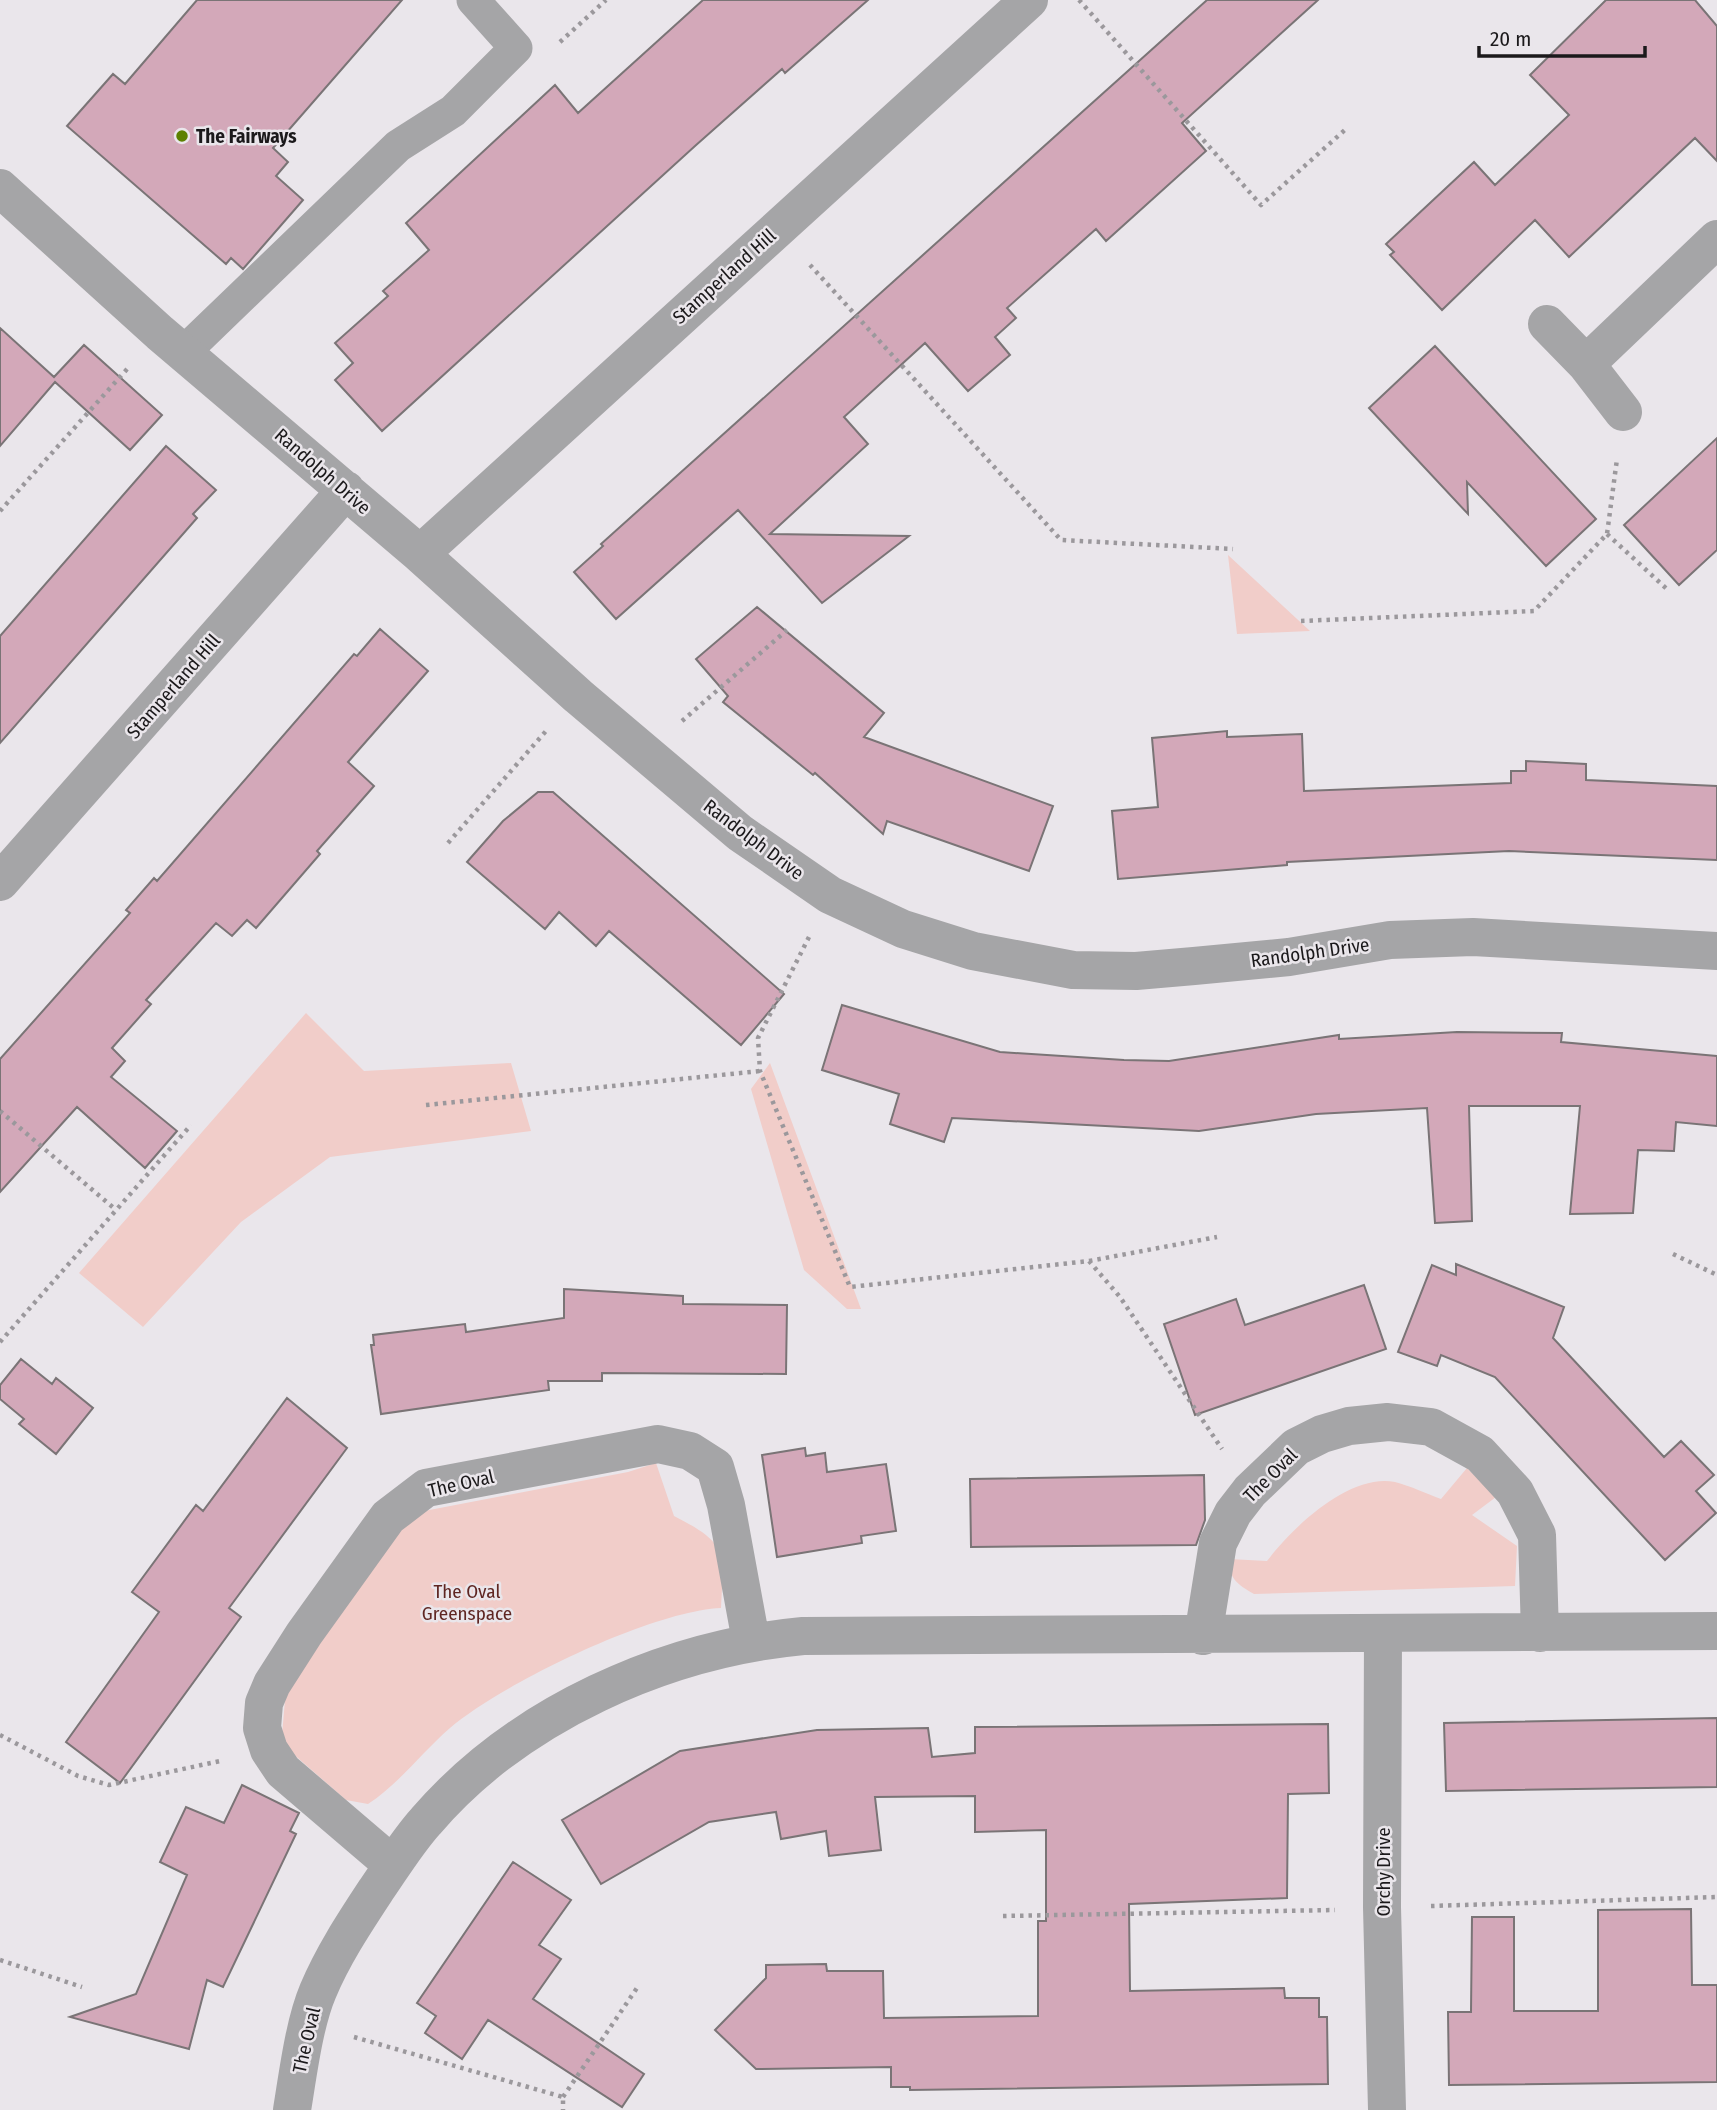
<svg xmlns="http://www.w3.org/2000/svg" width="1717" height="2110" font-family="'Fira Sans Condensed',sans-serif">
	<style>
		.green { fill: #f1cdc9 }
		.building { fill: #d3a8b9; stroke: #7a7476; stroke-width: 2 }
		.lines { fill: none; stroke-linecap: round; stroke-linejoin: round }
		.path { stroke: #9b989c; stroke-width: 4.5; stroke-dasharray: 3.5 5; stroke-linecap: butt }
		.service { stroke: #a5a5a7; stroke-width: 33 }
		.minor { stroke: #a5a5a7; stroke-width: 38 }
		.poi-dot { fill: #5c8100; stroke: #eae6eb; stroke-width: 2.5 }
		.labels { text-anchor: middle; stroke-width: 5; stroke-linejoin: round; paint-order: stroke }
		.poi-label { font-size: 19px; font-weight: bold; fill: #1b191b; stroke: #eae6eb; text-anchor: start }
		.street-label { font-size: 19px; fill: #1b191b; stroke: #eae6eb }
		.park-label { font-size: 19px; fill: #5f2622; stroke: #eae6eb }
	</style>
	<rect width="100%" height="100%" fill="#eae6eb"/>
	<path class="green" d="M1228 555 1310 631 1237 634Z
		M306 1013 364 1071 511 1063 531 1131 330 1157 241 1222 143 1327 79 1273Z
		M770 1063 861 1309H847L804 1270 751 1089Z
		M656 1463 674 1516C727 1543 724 1550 721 1608 652 1611 503 1683 450 1728 422 1752 399 1784 368 1804L346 1800 291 1752 282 1735 285 1700 292 1678 391 1538 419 1512 628 1472Z
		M1467 1468 1496 1497 1472 1515 1517 1546 1515 1586 1254 1594C1237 1584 1229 1579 1229 1559L1267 1561C1292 1528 1349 1473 1395 1482 1411 1486 1427 1494 1441 1499Z"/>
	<path class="building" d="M197 0H402L273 148 288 162 276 176 303 200 243 269 231 258 226 264 67 126 113 74 125 84Z
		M703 0H868L785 73 782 69 695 146 382 431 335 380 353 363 335 343 388 296 383 291 429 250 406 223 555 85 578 113Z
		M1207 0H1318L1182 123 1206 151 1106 241 1096 229 1007 308 1016 318 995 337 1010 355 968 391 925 343 844 417 868 444 770 534 909 536 822 603 738 510 616 619 574 572 603 546 601 544Z
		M1606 0H1695L1717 26V161L1695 138 1569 257 1535 220 1442 310 1390 255 1394 252 1386 244 1474 162 1495 185 1569 115 1530 75Z
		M0 328 54 377 84 345 162 415 130 450 55 382 0 446Z
		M1435 346 1596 519 1546 566 1467 482 1468 514 1369 408Z
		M1717 438V550L1679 585 1624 525Z
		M166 446 216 490 193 514 197 518 0 743V636Z
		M757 607 884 713 864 737 1053 806 1029 871 887 821 883 834 815 773 813 775 723 702 728 696 696 659Z
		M380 629 428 671 348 762 374 786 317 851 320 854 256 928 247 920 232 936 216 923 146 1000 151 1004 112 1048 125 1061 111 1077 177 1131 145 1168 77 1107 0 1192V1059L130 913 126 910 154 878 157 881 354 654 357 656Z
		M1227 731V737L1302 734 1304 791 1511 783V771H1526V761L1586 764V780L1717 786V860L1509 851 1287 862V865L1118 879 1112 811 1158 807 1152 738Z
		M538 792H553L784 994 741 1045 609 931 596 946 559 912 545 929 467 862 503 821Z
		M842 1005 1000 1052 1124 1060 1169 1061 1339 1035V1039L1457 1032 1562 1033 1561 1042 1717 1056V1126L1676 1122 1674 1151 1638 1150 1633 1213 1570 1214 1580 1106H1469L1472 1221 1435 1223 1427 1108 1316 1114 1199 1131 952 1118 944 1142 890 1124 899 1094 822 1070Z
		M1456 1264 1564 1307 1553 1338 1664 1457 1681 1441 1714 1475 1696 1491 1716 1513 1665 1560 1495 1377 1441 1355 1437 1366 1398 1352 1432 1265 1456 1275Z
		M1364 1285 1386 1349 1195 1415 1164 1324 1236 1299 1245 1325Z
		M564 1289 683 1296V1304L787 1305 786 1374 602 1373V1381H548L549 1390 381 1414 371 1345H374L373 1335 465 1324 466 1332 564 1318Z
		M21 1359 52 1384 56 1378 93 1408 56 1454 19 1424 24 1419 0 1399V1385Z
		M287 1398 347 1448 229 1608 241 1617 120 1783 66 1742 159 1612 132 1592 196 1505 203 1511Z
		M805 1448 806 1456 825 1453 827 1472 886 1464 896 1531 861 1536 862 1543 777 1557 762 1455Z
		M1204 1475 1205 1520 1196 1545 971 1547 970 1479Z
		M1717 1718V1787L1446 1791 1444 1723Z
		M1328 1724 1329 1793 1288 1794 1287 1898 1129 1904 1130 1991 1284 1988 1285 1998H1319V2017H1327L1328 2084 910 2090V2087H891V2067L756 2069 715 2030 766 1978V1965L826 1964 827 1971H883L884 2018 1038 2016V1921H1046V1830L975 1832V1796L875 1797 881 1850 829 1856 826 1831 781 1839 776 1812 709 1822 601 1884 562 1820 680 1751 817 1730 928 1728 932 1757 975 1753V1727Z
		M242 1785 299 1813 290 1831 296 1834 223 1987 207 1980 189 2049 70 2017 136 1994 187 1875 160 1862 186 1807 224 1823Z
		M513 1862 571 1900 539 1945 561 1959 533 1999 644 2074 622 2107 488 2020 462 2059 425 2033 436 2016 417 2003Z
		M1691 1909 1692 1985H1717V2082L1449 2085 1448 2012H1471L1472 1917H1514V2011H1598V1910Z"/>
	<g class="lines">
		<path class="path" d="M1079 0 1261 205 1346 129
			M560 42 606 0
			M810 265 1061 540 1233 549
			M0 511 128 368
			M1607 534 1669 591
			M1301 621 1534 611 1607 534 1617 459
			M682 721 787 630
			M448 843 546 731
			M809 937 758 1038 760 1071 850 1287 1089 1261 1120 1297 1222 1449
			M426 1105 760 1071
			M0 1111 116 1210
			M1673 1254 1717 1275
			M1089 1261 1217 1237
			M0 1342 191 1125
			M0 1735 78 1776 109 1785 220 1761
			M1431 1906 1717 1897
			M1003 1916 1335 1910
			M0 1960 82 1987
			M354 2037 563 2097V2110
			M563 2097 639 1985"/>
		<path class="service" d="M184 352 398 146 453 111 516 48 473 0"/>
		<path class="minor" d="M0 188 160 333 420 554 578 696 740 833 830 895 903 929 973 951 1073 970 1136 971 1194 966 1289 957 1390 940 1473 937 1717 951
			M1547 324 1586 364 1623 412
			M1586 364 1717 239
			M420 554 1029 0
			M0 882 346 490
			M1383 1634 1382 1907 1387 2110
			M1203 1636 1218 1543 1233 1513 1250 1491 1296 1447 1322 1434 1349 1426 1388 1422 1431 1427 1480 1454 1515 1492 1537 1535 1540 1633
			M393 1865 283 1771 269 1750 262 1728 264 1703 272 1684 304 1634 388 1517 426 1488 658 1444 690 1451 715 1467 726 1505 751 1641
			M292 2110C298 2074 304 2024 318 1991 333 1955 355 1922 376 1890 392 1867 407 1842 426 1821 518 1714 665 1649 803 1636L1717 1631"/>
	</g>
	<circle class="poi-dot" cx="182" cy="136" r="7"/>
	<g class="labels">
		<g class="poi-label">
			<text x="196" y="143">The Fairways</text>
		</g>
		<g class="street-label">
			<text transform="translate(724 276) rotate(-42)" y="7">Stamperland Hill</text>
			<text transform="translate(323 471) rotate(41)" y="7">Randolph Drive</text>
			<text transform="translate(173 686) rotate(-49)" y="7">Stamperland Hill</text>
			<text transform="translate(754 839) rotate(37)" y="7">Randolph Drive</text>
			<text transform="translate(1310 952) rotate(-8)" y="7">Randolph Drive</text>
			<text transform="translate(1270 1475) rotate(-45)" y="7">The Oval</text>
			<text transform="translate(461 1483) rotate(-13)" y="7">The Oval</text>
			<text transform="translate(1383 1872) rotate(-90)" y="7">Orchy Drive</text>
			<text transform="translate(306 2040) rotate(-77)" y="7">The Oval</text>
		</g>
		<g class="park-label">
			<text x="467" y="1598">The Oval<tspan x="467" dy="22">Greenspace</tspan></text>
		</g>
	</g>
	<path d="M1479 46v10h166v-10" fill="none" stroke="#1b191b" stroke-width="3.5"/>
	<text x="1490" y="46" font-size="21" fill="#1b191b" stroke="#eae6eb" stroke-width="5" paint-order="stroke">20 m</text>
</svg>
